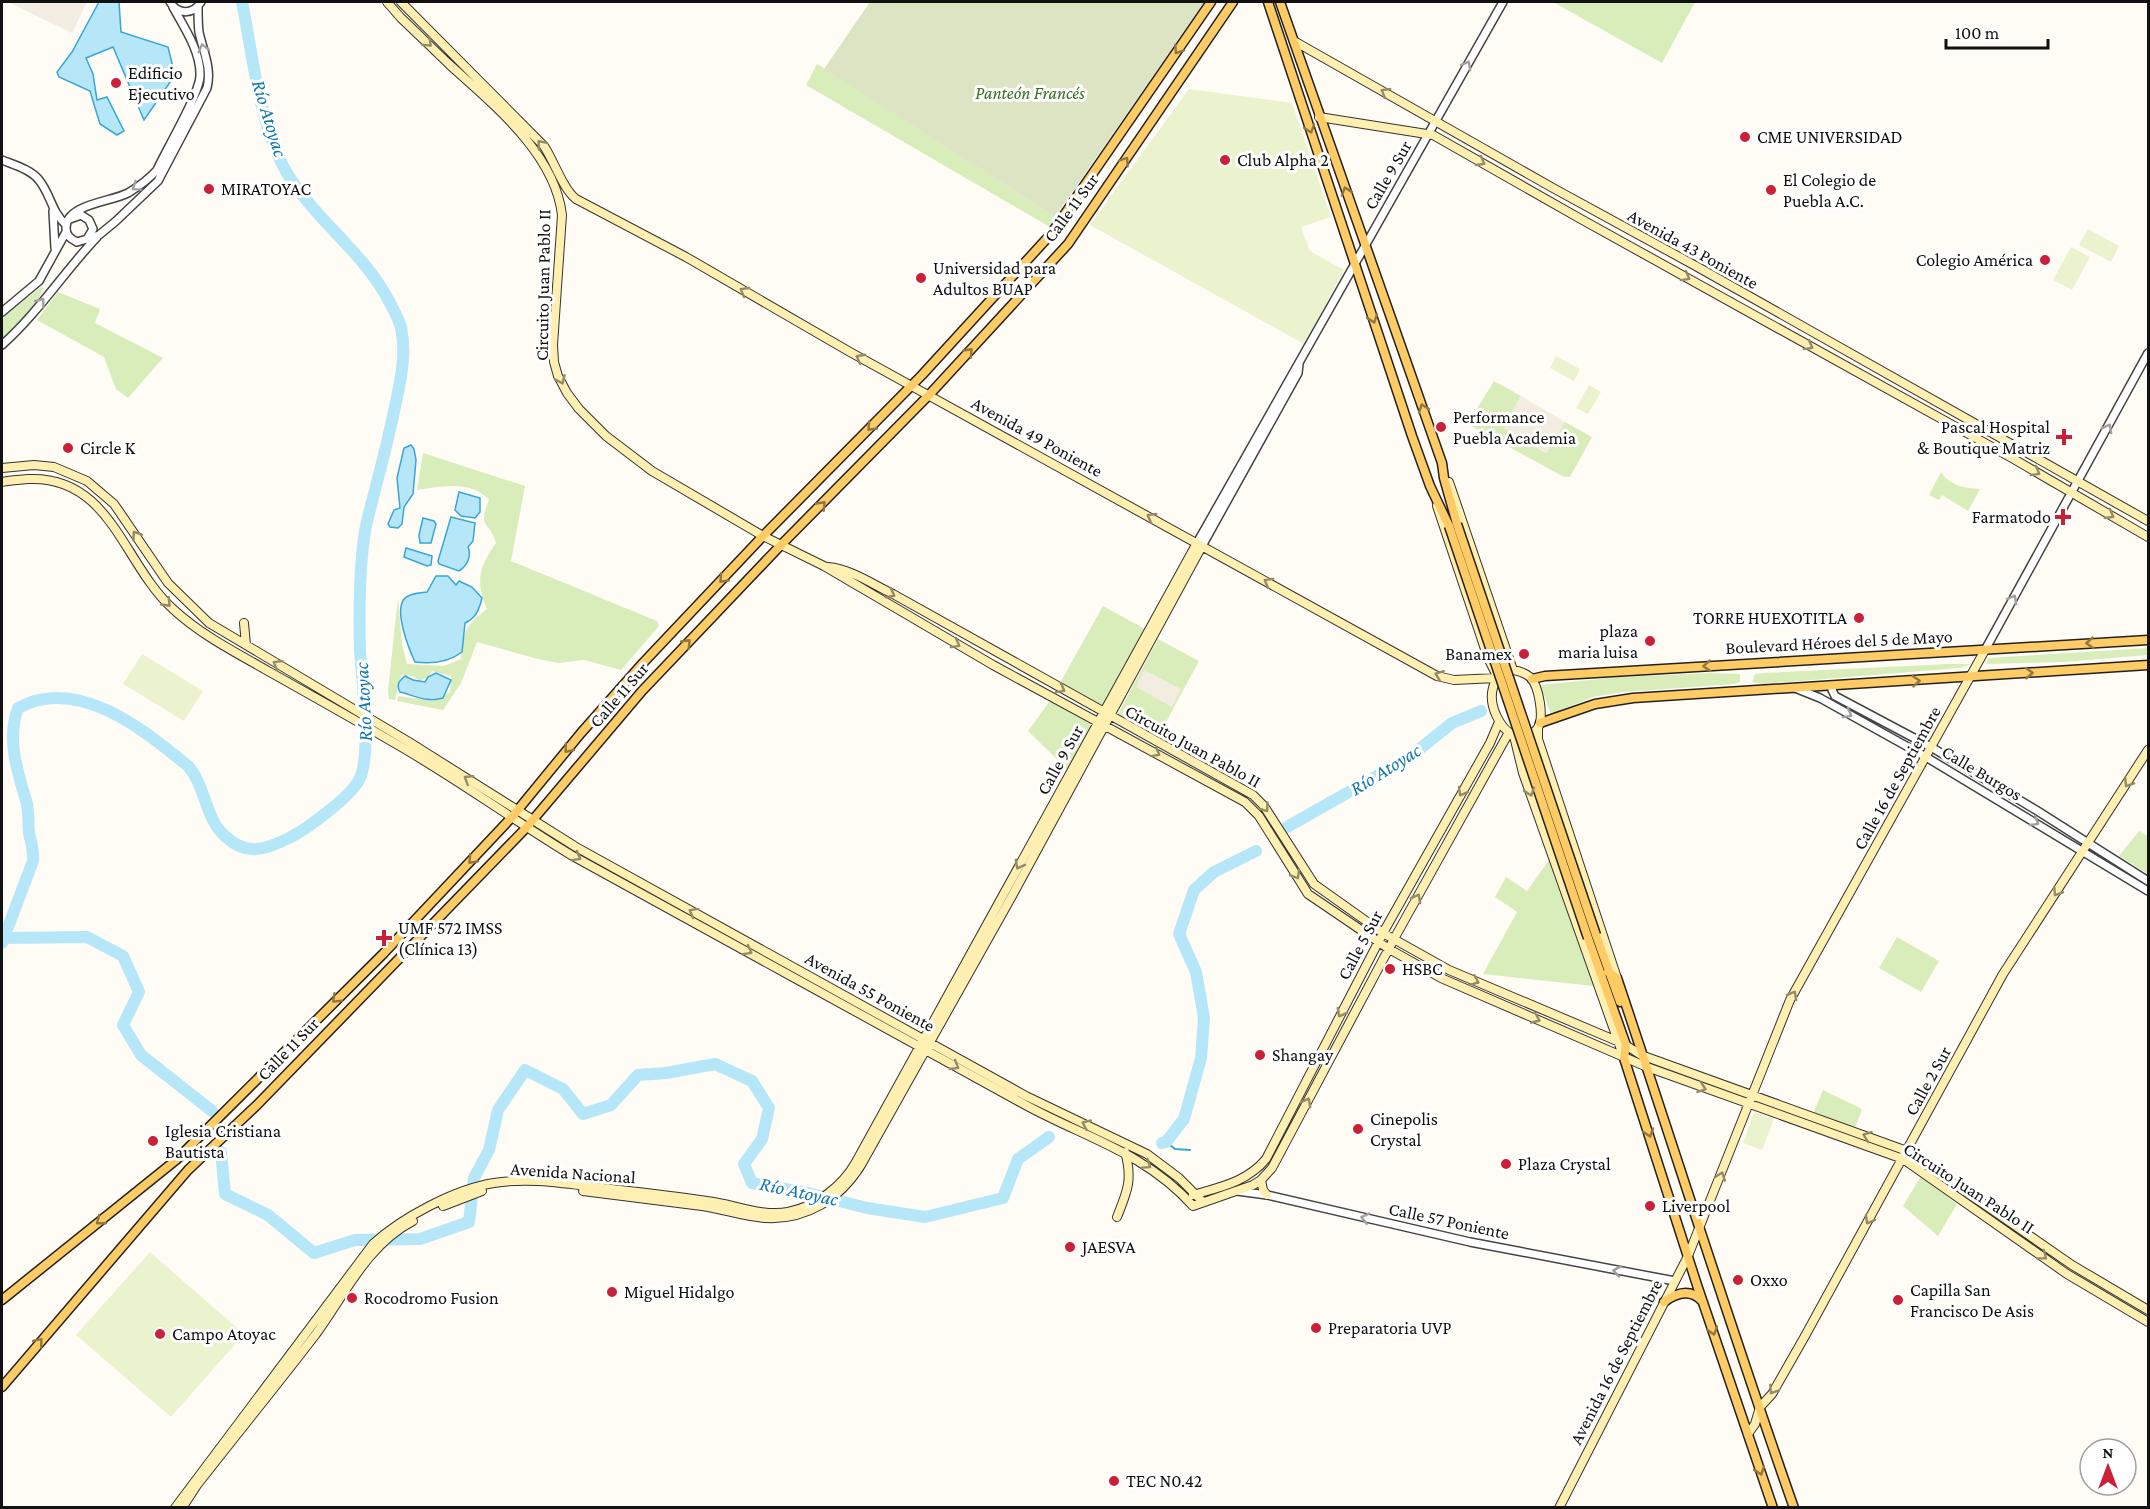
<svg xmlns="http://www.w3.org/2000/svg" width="2150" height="1509" font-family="'Crimson Pro',serif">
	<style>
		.green { fill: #d9edbb }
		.cemetery { fill: #dce4c3 }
		.pitch { fill: #eaf3ce }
		.plaza { fill: #f2ece1 }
		.water { fill: #b6e7f9; stroke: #39a5d5; stroke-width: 1.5 }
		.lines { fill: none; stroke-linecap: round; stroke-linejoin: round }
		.stream { stroke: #39a5d5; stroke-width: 2 }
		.river { stroke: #b6e7f9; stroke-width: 12 }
		.tertiary-casing { stroke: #444; stroke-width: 10 }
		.secondary-casing { stroke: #333; stroke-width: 10 }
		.primary-casing { stroke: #222; stroke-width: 11 }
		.tertiary { stroke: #fff; stroke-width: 7 }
		.secondary { stroke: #ffefb0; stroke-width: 8 }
		.primary { stroke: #ffcb65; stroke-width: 8 }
		.primary-bridge-casing { stroke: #222; stroke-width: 11; stroke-linecap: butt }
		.primary-bridge { stroke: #ffcb65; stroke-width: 8 }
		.oneway { stroke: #948b68 }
		.oneway2 { stroke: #a0a0a0 }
		.oneway3 { stroke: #94773f }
		.poi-dot { fill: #ca2038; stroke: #fff; stroke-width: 2 }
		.labels { text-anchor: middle; stroke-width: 6; stroke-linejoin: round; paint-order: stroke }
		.poi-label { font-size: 18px; fill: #111; stroke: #fff; text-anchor: start }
		.park-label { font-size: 18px; font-style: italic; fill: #356e1c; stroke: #fff }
		.street-label { font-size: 18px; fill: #111; stroke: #fff }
		.water-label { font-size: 20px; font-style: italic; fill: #1177ab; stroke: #fff }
	</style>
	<rect width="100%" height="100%" fill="#fffcf5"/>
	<path class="green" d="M1553 2H1695L1662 63Z
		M817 64 1055 217 1058 220 1050 227 806 85Z
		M41 287 44 288 34 307 2 341V318Z
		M58 292 100 309 95 323 163 358 128 398 116 389 104 357 37 320Z
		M1494 381 1521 396 1504 428 1546 453 1565 422 1592 437 1570 477H1564L1471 426 1470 420Z
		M423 453 525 486 511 561 657 621 659 626 621 670 584 660 558 663 538 659 477 642 461 683 443 710 397 701 398 696 433 701 450 692 451 676 432 671 428 677 420 681 412 676 401 675 395 700 389 699 388 690 398 598 402 644 407 664 444 666 461 659C464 632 464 626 487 609 475 581 479 567 496 543 489 519 477 530 489 500 472 480 441 486 417 490Z
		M1941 472C1950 486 1965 488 1980 489L1968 511 1942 495 1939 500 1929 495Z
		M1103 606 1145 629 1103 706 1060 683Z
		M1158 639 1199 661 1159 735 1118 714Z
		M2148 648V655L2064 662 1986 664 1988 658Z
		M1948 664H1972L1960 668 1763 684 1752 682 1755 674 1763 673Z
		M1711 673 1740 674V682L1735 684 1624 692 1593 697 1551 714 1540 685 1619 677Z
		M1050 701 1090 724 1091 730 1069 771 1028 731Z
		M2139 831 2148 836V874L2119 856Z
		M1549 860 1594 986 1483 974 1517 912 1495 897 1506 877 1527 891Z
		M1897 937 1939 961 1921 992 1879 968Z
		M1823 1090 1862 1109 1855 1128 1813 1114Z
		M1921 1176 1957 1204 1938 1236 1903 1206Z"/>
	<path class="cemetery" d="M870 2H1204L1055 217 824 69Z"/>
	<path class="pitch" d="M1189 89 1292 103 1331 217 1301 227 1310 251 1344 270 1304 344 1090 225Z
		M2088 229 2119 246 2111 262 2079 245Z
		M2071 247 2090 257 2072 290 2053 280Z
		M1556 356 1580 369 1574 381 1550 368Z
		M1589 385 1601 392 1588 414 1576 408Z
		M142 654 203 691 184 721 123 684Z
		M1754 1112 1774 1119 1762 1150 1743 1143Z
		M150 1252 244 1334 171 1417 76 1335Z"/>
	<path class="plaza" d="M8 2H87L72 33Z
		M1521 396 1565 422 1547 453 1503 428Z
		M1144 670 1181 689 1172 707 1136 687Z"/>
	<path class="water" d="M99 2H119L121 32 168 47 175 75 144 120 113 47 86 58 93 74 97 100 107 97 124 131 117 135 100 124 90 91 59 77 57 72 72 52Z
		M411 445 414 449 416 460 413 494 404 507 402 524 398 528 390 527 388 524 394 510 400 508 397 478 404 448Z
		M459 492 480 498V512L475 518 461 516 455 510Z
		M451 517 475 523 473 541 468 547C472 556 467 566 459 571L439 564 438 561Z
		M423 518 434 521 436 524 431 543H420L419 535Z
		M406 548 432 556 431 565 427 566 404 557Z
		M436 576H448L456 585 459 581 472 587 482 598C479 610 476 618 465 623L462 652C448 663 432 664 415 662 409 649 394 612 404 599 409 593 420 593 427 592Z
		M436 673 451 680 443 698C427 703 416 696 400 692 396 685 399 681 405 676L413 680 425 682 428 677Z"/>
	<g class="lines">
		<path class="stream" d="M1166 1142 1175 1149 1190 1150"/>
		<path class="river" d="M1287 827 1407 759 1452 723 1481 711
			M4 938 87 937 123 956 139 992 123 1025 141 1055 212 1111
			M2 943 33 861C34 850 31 843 29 833 28 823 29 814 27 804 18 772 6 741 18 708 78 675 144 730 188 766 206 786 205 820 226 837 247 856 265 850 289 838 307 829 350 797 359 780 372 757 362 680 360 651 359 614 359 575 364 538 366 521 372 503 376 486 384 456 391 427 397 397 402 373 406 352 401 328 399 319 394 311 390 303 365 253 316 221 287 173 259 125 253 56 242 2
			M1162 1143 1166 1142 1184 1119 1201 1058 1204 1018 1196 972 1179 934 1194 890 1214 872 1256 851
			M221 1152 225 1194 268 1215 314 1253 355 1240 420 1239 469 1222 474 1178 489 1150 498 1110 525 1070 563 1089 583 1114 611 1105 638 1075 666 1073 715 1064 752 1081 769 1108 762 1139 744 1164 752 1183 808 1193 867 1208 925 1217 1003 1198 1018 1159 1049 1137"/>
		<g class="tertiary-casing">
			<path id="tertiary" d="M170 2C178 15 193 15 201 2
				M2 160C14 165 30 169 39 180 51 195 51 211 66 225
				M53 211 55 248
				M70 219 81 215 89 220 93 229 87 239 77 242C71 239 66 236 66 228 66 204 111 202 128 193 138 187 149 179 157 170 166 150 199 95 200 76 201 52 184 27 173 7
				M89 238 99 235 116 221 158 181 207 88C212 68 203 51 199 32 198 24 198 15 198 7
				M2 312 39 281 66 232
				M2 345C38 313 64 272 97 237
				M1197 543 1503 2
				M1202 546 1298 373 1299 364
				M1985 650 2148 353
				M1833 687 1832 690 1835 696 1931 747 2036 810 2148 881
				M1795 688 1820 698 1926 757 2148 891
				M1237 1191 1267 1195 1470 1242 1675 1281"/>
		</g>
		<g class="secondary-casing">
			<path id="secondary" d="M387 2 401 18C418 34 434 50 451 66 494 105 555 154 562 215L553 345 554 362 558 376 567 393 579 409 606 436 652 471 763 536 824 566 993 665 1245 802 1259 816 1308 894 1389 949 1441 978 1647 1067 1903 1159 2067 1274 2148 1322
				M401 2 544 146C554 161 563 189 576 199L686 257 850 352 1437 676 1454 680 1496 678
				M1294 41 1553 188 1694 265 2148 521
				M1319 117 1433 135 1579 218 2012 458 2148 537
				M2 468 34 465 54 467 87 481 114 504 168 583 209 623 409 742 576 847 1026 1096 1147 1154 1179 1178 1203 1202
				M2 482C10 480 19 480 29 479 111 476 123 564 173 609 201 635 235 652 268 671 309 694 350 717 391 741 453 776 510 818 571 855 721 937 870 1020 1020 1102 1082 1137 1144 1151 1193 1206L1253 1185 1261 1180 1272 1168 1394 939 1508 734
				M1449 482 1513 670
				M1437 506 1488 658 1497 676
				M828 567C851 569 872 584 893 594L1253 795 1264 806 1314 884 1383 933 1449 970 1624 1044 1641 1055 1907 1151 2072 1265 2148 1310
				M244 623 246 645
				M1513 670C1519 671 1525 673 1530 677 1539 686 1545 719 1537 729 1508 763 1466 680 1513 670Z
				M1538 728V739L1617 978
				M1514 736 1523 773 1624 1058
				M1261 1180 1263 1190 1267 1195
				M583 1191C623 1196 663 1201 702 1206 723 1209 745 1217 766 1218 806 1220 840 1199 861 1165L1012 896 1202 546
				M1193 1195C1220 1187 1247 1182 1266 1159L1383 933 1490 743 1499 722
				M443 1206 482 1191
				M1117 1217C1127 1192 1133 1180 1125 1152
				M1748 1434 1755 1424 1760 1407 1772 1394 1805 1336 2003 974 2148 750
				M175 1508 373 1244C401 1218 455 1189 494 1183 530 1177 567 1184 603 1188 638 1192 673 1196 707 1201 733 1204 762 1217 788 1212 816 1206 842 1187 856 1162L1197 543
				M182 1508 197 1485C236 1435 277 1385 316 1334 345 1294 368 1244 413 1221
				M1559 1508 1688 1256 1790 1000 1985 650"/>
		</g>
		<g class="primary-casing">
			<path id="primary" d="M1268 2 1412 436 1430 486 1449 526
				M1280 2 1442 463 1444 478 1457 524
				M1532 679 1545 676 2148 640
				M1540 723 1595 704 1633 698 2148 665
				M1596 935 1620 1002
				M1588 938 1626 1045 1624 1058 1697 1285 1773 1508
				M1608 972 1617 978C1676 1154 1732 1332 1794 1508
				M2 1300 176 1160 383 954 512 817 581 733 643 663 763 536 922 375 1051 234 1211 2
				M1664 1302C1676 1293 1690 1288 1702 1301
				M2 1387 188 1170 257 1105 526 828 642 691 780 546 929 395 1068 244 1233 2"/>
		</g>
		<use href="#tertiary" class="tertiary"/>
		<use href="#secondary" class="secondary"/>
		<use href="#primary" class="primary"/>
		<g class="primary-bridge-casing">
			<path id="primary-bridge" d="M1457 524 1596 935
				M1449 526 1588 938"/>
		</g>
		<use href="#primary-bridge" class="primary-bridge"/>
	</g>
	<defs><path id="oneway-chevron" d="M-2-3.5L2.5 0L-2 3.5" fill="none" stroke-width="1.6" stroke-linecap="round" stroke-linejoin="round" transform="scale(1.5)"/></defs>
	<g class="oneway">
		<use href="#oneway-chevron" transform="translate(428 43) rotate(44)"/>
		<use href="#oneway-chevron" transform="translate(1385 92) rotate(-150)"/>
		<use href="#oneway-chevron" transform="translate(541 144) rotate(-130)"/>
		<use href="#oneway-chevron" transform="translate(1481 162) rotate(30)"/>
		<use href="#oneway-chevron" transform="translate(1686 277) rotate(29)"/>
		<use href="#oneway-chevron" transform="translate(744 291) rotate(-150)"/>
		<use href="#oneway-chevron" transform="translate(1809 346) rotate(29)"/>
		<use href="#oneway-chevron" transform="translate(860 358) rotate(-152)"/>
		<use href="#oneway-chevron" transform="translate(561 380) rotate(66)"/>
		<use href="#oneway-chevron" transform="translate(2036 472) rotate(30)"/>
		<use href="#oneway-chevron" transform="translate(2110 515) rotate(30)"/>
		<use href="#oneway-chevron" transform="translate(1151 517) rotate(-151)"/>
		<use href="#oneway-chevron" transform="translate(136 535) rotate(-124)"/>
		<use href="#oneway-chevron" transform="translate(1268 582) rotate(-151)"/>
		<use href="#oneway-chevron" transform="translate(891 594) rotate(28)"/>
		<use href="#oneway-chevron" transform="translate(167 603) rotate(46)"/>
		<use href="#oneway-chevron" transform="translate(956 644) rotate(29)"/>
		<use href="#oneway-chevron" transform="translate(277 664) rotate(-149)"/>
		<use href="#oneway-chevron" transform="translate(1439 675) rotate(-159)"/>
		<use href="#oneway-chevron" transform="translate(1061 689) rotate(29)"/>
		<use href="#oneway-chevron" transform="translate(1156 753) rotate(29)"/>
		<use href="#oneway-chevron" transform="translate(468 779) rotate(-148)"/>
		<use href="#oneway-chevron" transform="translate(2128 783) rotate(123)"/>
		<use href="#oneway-chevron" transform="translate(1462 792) rotate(119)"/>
		<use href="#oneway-chevron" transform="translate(1530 792) rotate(71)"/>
		<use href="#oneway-chevron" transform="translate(1265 808) rotate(54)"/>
		<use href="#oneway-chevron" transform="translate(577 857) rotate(29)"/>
		<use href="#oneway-chevron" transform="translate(1019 865) rotate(119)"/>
		<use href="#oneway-chevron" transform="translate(1296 875) rotate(60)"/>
		<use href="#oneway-chevron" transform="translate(2057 892) rotate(123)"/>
		<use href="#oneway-chevron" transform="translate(1417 898) rotate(-61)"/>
		<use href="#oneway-chevron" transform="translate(693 912) rotate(-151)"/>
		<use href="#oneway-chevron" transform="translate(748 951) rotate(29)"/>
		<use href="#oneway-chevron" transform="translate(1475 981) rotate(23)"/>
		<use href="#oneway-chevron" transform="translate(1793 995) rotate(-62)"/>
		<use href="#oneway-chevron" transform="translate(1341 1013) rotate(118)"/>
		<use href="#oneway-chevron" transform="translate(1536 1019) rotate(23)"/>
		<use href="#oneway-chevron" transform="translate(955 1066) rotate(30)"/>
		<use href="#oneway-chevron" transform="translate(1702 1088) rotate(20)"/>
		<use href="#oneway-chevron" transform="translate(1307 1102) rotate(-62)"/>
		<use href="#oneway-chevron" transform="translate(1086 1124) rotate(-156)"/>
		<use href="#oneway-chevron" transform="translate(1867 1136) rotate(-160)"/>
		<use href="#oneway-chevron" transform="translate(1147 1165) rotate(34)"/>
		<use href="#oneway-chevron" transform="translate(1721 1176) rotate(-69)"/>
		<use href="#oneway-chevron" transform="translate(1869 1220) rotate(119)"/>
		<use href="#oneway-chevron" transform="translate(2043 1256) rotate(37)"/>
		<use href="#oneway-chevron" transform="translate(1773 1390) rotate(123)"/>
	</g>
	<g class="oneway2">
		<use href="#oneway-chevron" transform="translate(203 48) rotate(-104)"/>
		<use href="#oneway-chevron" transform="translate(1467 65) rotate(-61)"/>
		<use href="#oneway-chevron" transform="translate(136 187) rotate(145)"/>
		<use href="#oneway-chevron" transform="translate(41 302) rotate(-53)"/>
		<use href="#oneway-chevron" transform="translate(2108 428) rotate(-62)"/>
		<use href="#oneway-chevron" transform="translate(2013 599) rotate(-62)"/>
		<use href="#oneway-chevron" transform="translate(1848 714) rotate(29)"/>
		<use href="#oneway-chevron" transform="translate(2035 822) rotate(31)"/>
		<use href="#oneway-chevron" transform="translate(1365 1218) rotate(-167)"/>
		<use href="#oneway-chevron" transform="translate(1617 1271) rotate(-170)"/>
	</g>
	<g class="oneway3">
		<use href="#oneway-chevron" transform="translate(1178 50) rotate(124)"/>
		<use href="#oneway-chevron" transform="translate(1310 129) rotate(72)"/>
		<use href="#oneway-chevron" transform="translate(1125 161) rotate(-56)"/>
		<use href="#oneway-chevron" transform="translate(1346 191) rotate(-109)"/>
		<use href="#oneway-chevron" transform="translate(1373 319) rotate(71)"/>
		<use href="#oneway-chevron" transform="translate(969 352) rotate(-47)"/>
		<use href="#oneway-chevron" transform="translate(1423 408) rotate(-109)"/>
		<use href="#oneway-chevron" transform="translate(871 427) rotate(134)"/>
		<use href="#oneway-chevron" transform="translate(822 505) rotate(-46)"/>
		<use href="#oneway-chevron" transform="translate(723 579) rotate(133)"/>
		<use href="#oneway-chevron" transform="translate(687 643) rotate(-46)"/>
		<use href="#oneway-chevron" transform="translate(2090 643) rotate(176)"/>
		<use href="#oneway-chevron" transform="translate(1707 666) rotate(175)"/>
		<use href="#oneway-chevron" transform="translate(2029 673) rotate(-4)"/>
		<use href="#oneway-chevron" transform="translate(1916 681) rotate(-4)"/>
		<use href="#oneway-chevron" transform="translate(568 749) rotate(129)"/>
		<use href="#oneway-chevron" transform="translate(472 860) rotate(133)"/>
		<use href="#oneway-chevron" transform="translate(336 999) rotate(136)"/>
		<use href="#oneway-chevron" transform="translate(1649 1133) rotate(72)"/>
		<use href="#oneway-chevron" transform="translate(100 1221) rotate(142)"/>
		<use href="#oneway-chevron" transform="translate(1713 1331) rotate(72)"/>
		<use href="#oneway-chevron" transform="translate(39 1342) rotate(-50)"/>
		<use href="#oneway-chevron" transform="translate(1760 1471) rotate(71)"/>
	</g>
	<g class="poi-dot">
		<circle cx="116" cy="83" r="6"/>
		<circle cx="1745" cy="137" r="6"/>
		<circle cx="1225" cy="160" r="6"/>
		<circle cx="209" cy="189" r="6"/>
		<circle cx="1771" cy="190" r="6"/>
		<circle cx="2045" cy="260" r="6"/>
		<circle cx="921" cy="278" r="6"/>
		<circle cx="1441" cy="427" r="6"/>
		<path d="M2061 428h6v6h6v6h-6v6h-6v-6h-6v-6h6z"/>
		<circle cx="68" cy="448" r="6"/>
		<path d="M2060 508h6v6h6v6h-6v6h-6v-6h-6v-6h6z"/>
		<circle cx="1859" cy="618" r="6"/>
		<circle cx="1650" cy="641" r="6"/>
		<circle cx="1524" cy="654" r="6"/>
		<path d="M381 929h6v6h6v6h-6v6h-6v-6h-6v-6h6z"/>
		<circle cx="1390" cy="969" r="6"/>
		<circle cx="1260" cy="1055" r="6"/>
		<circle cx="1358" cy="1129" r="6"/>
		<circle cx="153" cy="1141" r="6"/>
		<circle cx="1506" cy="1164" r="6"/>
		<circle cx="1650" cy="1206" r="6"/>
		<circle cx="1070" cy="1247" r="6"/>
		<circle cx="1738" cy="1280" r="6"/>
		<circle cx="612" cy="1292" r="6"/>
		<circle cx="352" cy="1298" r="6"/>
		<circle cx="1898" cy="1300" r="6"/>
		<circle cx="1316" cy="1328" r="6"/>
		<circle cx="160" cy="1334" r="6"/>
		<circle cx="1114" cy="1481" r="6"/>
	</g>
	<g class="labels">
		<g class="poi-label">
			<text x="128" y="79">Edificio<tspan x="128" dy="21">Ejecutivo</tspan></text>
			<text x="1757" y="143">CME UNIVERSIDAD</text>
			<text x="1237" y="166">Club Alpha 2</text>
			<text x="1783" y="186">El Colegio de<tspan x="1783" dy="21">Puebla A.C.</tspan></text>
			<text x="221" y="195">MIRATOYAC</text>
			<text x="2033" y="266" text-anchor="end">Colegio América</text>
			<text x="933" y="274">Universidad para<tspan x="933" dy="21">Adultos BUAP</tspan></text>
			<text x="1453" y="423">Performance<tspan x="1453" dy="21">Puebla Academia</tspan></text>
			<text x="2050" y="433" text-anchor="end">Pascal Hospital<tspan x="2050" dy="21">&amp; Boutique Matriz</tspan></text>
			<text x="80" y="454">Circle K</text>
			<text x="2051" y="523" text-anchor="end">Farmatodo</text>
			<text x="1847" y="624" text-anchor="end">TORRE HUEXOTITLA</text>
			<text x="1638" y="637" text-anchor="end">plaza<tspan x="1638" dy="21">maria luisa</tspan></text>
			<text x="1512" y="660" text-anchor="end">Banamex</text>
			<text x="398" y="934">UMF 572 IMSS<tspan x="398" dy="21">(Clínica 13)</tspan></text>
			<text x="1402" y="975">HSBC</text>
			<text x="1272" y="1061">Shangay</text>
			<text x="1370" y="1125">Cinepolis<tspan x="1370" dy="21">Crystal</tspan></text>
			<text x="165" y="1137">Iglesia Cristiana<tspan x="165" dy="21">Bautista</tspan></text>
			<text x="1518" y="1170">Plaza Crystal</text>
			<text x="1662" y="1212">Liverpool</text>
			<text x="1082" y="1253">JAESVA</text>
			<text x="1750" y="1286">Oxxo</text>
			<text x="1910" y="1296">Capilla San<tspan x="1910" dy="21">Francisco De Asis</tspan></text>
			<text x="624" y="1298">Miguel Hidalgo</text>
			<text x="364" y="1304">Rocodromo Fusion</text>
			<text x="1328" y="1334">Preparatoria UVP</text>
			<text x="172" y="1340">Campo Atoyac</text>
			<text x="1126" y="1487">TEC N0.42</text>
		</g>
		<g class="park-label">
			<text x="1030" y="99">Panteón Francés</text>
		</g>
		<g class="street-label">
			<text transform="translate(1388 175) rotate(-60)" y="6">Calle 9 Sur</text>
			<text transform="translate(1071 208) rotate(-54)" y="6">Calle 11 Sur</text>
			<text transform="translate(1693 249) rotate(29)" y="6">Avenida 43 Poniente</text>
			<text transform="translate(543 285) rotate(-89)" y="6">Circuito Juan Pablo II</text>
			<text transform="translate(1037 437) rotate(29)" y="6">Avenida 49 Poniente</text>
			<text transform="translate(1839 642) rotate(-3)" y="6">Boulevard Héroes del 5 de Mayo</text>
			<text transform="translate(619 695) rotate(-49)" y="6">Calle 11 Sur</text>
			<text transform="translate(1193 746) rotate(29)" y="6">Circuito Juan Pablo II</text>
			<text transform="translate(1060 760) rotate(-61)" y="6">Calle 9 Sur</text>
			<text transform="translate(1982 773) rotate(31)" y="6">Calle Burgos</text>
			<text transform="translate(1897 778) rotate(-61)" y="6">Calle 16 de Septiembre</text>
			<text transform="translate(1360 945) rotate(-62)" y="6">Calle 5 Sur</text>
			<text transform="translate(870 992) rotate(29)" y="6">Avenida 55 Poniente</text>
			<text transform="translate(288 1049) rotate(-46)" y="6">Calle 11 Sur</text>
			<text transform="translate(1928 1081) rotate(-61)" y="6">Calle 2 Sur</text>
			<text transform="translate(573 1173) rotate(4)" y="6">Avenida Nacional</text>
			<text transform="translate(1969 1188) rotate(33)" y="6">Circuito Juan Pablo II</text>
			<text transform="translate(1449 1221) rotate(12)" y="6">Calle 57 Poniente</text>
			<text transform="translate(1616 1362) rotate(-63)" y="6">Avenida 16 de Septiembre</text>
		</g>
		<g class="water-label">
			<text transform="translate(270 118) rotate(73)" y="7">Río Atoyac</text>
			<text transform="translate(363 702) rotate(-93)" y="7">Río Atoyac</text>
			<text transform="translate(1385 769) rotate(-32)" y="7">Río Atoyac</text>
			<text transform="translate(799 1191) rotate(12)" y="7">Río Atoyac</text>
		</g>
	</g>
	<rect width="2150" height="1509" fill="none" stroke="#111111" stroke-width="6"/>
	<g transform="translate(2108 1467)"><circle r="28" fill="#ffffff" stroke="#a0a0a0" stroke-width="1.5"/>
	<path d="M0-4.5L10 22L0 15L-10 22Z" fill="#ca2038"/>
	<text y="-9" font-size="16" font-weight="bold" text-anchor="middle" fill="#111111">N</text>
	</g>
	<path d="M1946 39v9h102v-9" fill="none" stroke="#111111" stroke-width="3"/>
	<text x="1955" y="39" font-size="18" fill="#111111" stroke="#ffffff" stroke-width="4.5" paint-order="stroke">100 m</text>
</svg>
